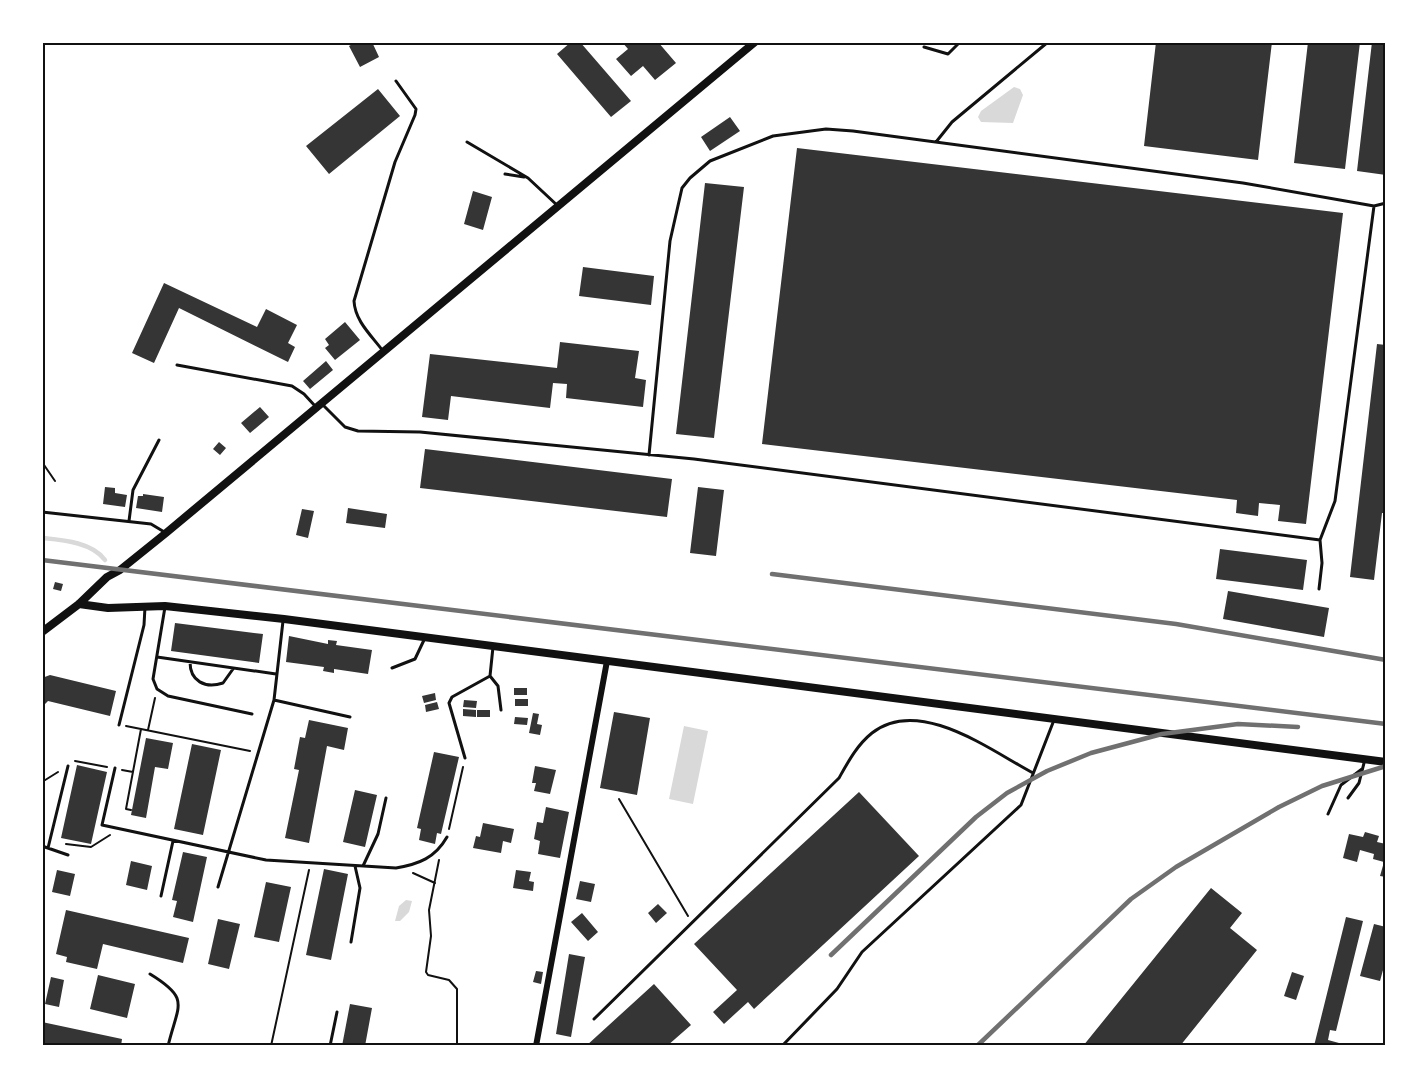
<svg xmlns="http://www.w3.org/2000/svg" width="1428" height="1088" font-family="Rubik,sans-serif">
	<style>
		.water { fill: #d9d9d9 }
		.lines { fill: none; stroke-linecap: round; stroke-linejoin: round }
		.stream { stroke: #d9d9d9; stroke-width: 4.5 }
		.building { fill: #353535 }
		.path { stroke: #111; stroke-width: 2 }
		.service { stroke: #111; stroke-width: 3 }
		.minor { stroke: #111; stroke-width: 6 }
		.tertiary { stroke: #111; stroke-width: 8 }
		.rail { stroke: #707070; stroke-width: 4.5 }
		.neatline { fill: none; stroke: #111; stroke-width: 2 }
	</style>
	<rect width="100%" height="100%" fill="#fff"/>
	<path class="water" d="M1014 87 1020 89 1023 95 1013 123 981 122 978 117 981 111Z
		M684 726 708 731 693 804 669 799Z
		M406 900 412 901 409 912 400 921H395L399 906Z"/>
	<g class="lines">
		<path class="stream" d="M42 538C62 540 92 542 105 560"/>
	</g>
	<path class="building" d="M356 42H372L379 57 360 67 349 46Z
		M571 42H580L631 101 611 117 557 54Z
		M622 42H658L676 63 655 80 643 66 631 76 616 59 628 49Z
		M1156 42H1272L1258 160 1144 146Z
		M1308 42H1360L1345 169 1294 163Z
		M1372 42H1386V175L1357 171Z
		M378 89 400 116 329 174 306 146Z
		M730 117 740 131 710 151 701 137Z
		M797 148 1343 213 1306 524 1278 521 1280 505 1259 503 1258 516 1236 513 1237 500 762 444Z
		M705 183 744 187 714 438 676 434Z
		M473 191 492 197 483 230 464 224Z
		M583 267 654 276 651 305 579 296Z
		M164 283 257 327 266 309 297 325 288 343 295 347 288 362 179 308 154 363 132 353Z
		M345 322 360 340 335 360 325 348 329 345 325 339Z
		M560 342 639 351 635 378 646 380 643 407 566 398 567 384 553 383 550 408 451 396 448 420 422 417 430 354 557 368Z
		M1377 344 1386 345V513H1382L1374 580 1350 577Z
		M326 361 333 370 310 389 303 381Z
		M260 407 269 417 250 433 241 423Z
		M219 442 226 448 220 455 213 449Z
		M425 449 672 479 667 517 420 488Z
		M105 487 115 488V493L127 495 125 507 103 504Z
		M698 487 724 490 716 556 690 553Z
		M143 494 164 497 162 512 136 508 138 496H143Z
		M348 508 387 514 385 528 346 523Z
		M302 509 314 511 308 538 296 535Z
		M1220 549 1307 560 1303 590 1216 579Z
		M55 582 63 584 61 591 53 589Z
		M1228 591 1329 608 1324 637 1223 619Z
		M175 623 263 634 259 663 171 651Z
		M289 636 328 644V640L337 641 336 645 372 650 368 674 334 669V673L323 671 324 667 286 662Z
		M50 675 116 691 110 716 48 701 42 707V678Z
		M514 688H527V695H514Z
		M435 693 436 700 424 703 422 696Z
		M515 699H528V706H515Z
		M464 700 477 701 476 708 463 707Z
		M437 702 439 709 426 712 425 705Z
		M463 709 476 710V717L463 716Z
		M477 710H490V717H477Z
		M614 712 650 718 637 795 600 788Z
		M533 713 539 714 537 724 542 725 540 735 529 733Z
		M515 717 528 718 527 725 514 724Z
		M309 720 348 728 344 750 327 746 309 843 285 838 299 770 294 769 300 737 305 738Z
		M146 738 173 743 168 769 155 767 146 818 131 815Z
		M192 744 221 750 203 835 174 829Z
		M434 752 459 757 441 834 437 833 435 844 419 840 421 829 417 828Z
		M77 765 107 772 91 844 61 838Z
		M535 766 556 770 550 794 534 791 536 783H532Z
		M355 790 377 795 365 847 343 842Z
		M859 792 919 856 754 1009 748 1002 724 1024 713 1012 737 990 694 944Z
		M546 807 569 812 560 858 538 854 540 841 534 839 537 822 543 823Z
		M483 823 514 829 511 843 503 841 501 853 473 848 476 836 480 837Z
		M1365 832 1379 836 1377 842 1386 844V877L1380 876 1384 862 1373 859 1374 854 1360 850 1357 862 1343 858 1349 834 1363 837Z
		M183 852 207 857 193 922 173 917 177 901 172 900Z
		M131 861 152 866 147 890 126 885Z
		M324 869 348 874 331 960 306 955Z
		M57 870 75 874 70 896 52 892Z
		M516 870 531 872 529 881 534 882 533 891 513 888Z
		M580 881 595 884 591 902 576 899Z
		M266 882 291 887 279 942 254 937Z
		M1211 888 1242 913 1230 928 1257 950 1180 1046H1083Z
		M658 904 667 913 656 923 648 913Z
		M66 910 189 938 183 963 103 944 97 969 66 962 67 957 56 954Z
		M582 913 598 932 588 941 571 922Z
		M1346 917 1363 921 1336 1031 1330 1030 1328 1040 1350 1046H1314Z
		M218 919 240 924 229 969 208 964Z
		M1374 924 1386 927V959L1380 981 1360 976Z
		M569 954 585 957 571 1037 556 1034Z
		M536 971 543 972 541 984 533 982Z
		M1292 972 1304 976 1296 1000 1284 996Z
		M98 975 135 984 127 1018 90 1009Z
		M51 977 64 980 59 1007 45 1004Z
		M654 984 691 1025 667 1046H586Z
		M350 1004 372 1008 365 1046H342Z
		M42 1022 122 1039 121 1046H42Z"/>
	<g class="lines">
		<path class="path" d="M42 462 55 481
			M126 726 141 729 126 809 131 810
			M141 729 250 751
			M148 730 155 698
			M75 761 107 767
			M122 770 133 772
			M42 782 58 772
			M619 799 688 916
			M449 829 463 767
			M66 844 91 847 110 835
			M439 860 429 910 431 936 426 972 428 975 449 980 457 989V1046
			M413 873 435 883
			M271 1046 309 870"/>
		<path class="service" d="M924 47 948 54 960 42
			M467 142 528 178 558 206
			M936 142 952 122 1048 42
			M505 174 524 177
			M1374 206 1386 203
			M383 351C371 335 355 321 354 301L395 162 415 115 416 109 396 81
			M177 365 292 386 304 394 316 407
			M322 404 345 427 358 431 420 432 694 459 1320 540 1335 501 1374 206 1243 183 853 131 826 129 773 136 710 161 690 178 682 188 670 241 649 455
			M42 512 151 524 166 533
			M129 521 133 490 159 440
			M1319 589 1322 563 1320 540
			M165 607 153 679 157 689 168 696 252 714
			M157 657 276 674
			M190 662C190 681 205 689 223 683L233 669
			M392 668 415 659 424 640
			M490 676 498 686 501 710
			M274 700 350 717
			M119 725 144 625 145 607
			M465 758 449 703 452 697 490 676 493 647
			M115 768 102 825 266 860 396 868C419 864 435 858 447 837
			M1348 798 1359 783 1365 759
			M1328 814 1341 785 1362 769
			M42 846 68 855
			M48 848 68 766
			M363 866 378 834 386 798
			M218 887 274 700 283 621
			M161 896 173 841
			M351 942 360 888 355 866
			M150 974C191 999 178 1004 168 1046
			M594 1019 839 778C848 762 857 745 872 733 919 696 990 750 1033 773
			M330 1046 337 1012
			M782 1046 837 989 862 952 1021 805 1054 720"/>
		<path class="minor" d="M536 1046 607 661"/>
		<path class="tertiary" d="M79 604 108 608 165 606 284 619 1386 762
			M42 632 79 604 107 577 120 570 166 533 755 42"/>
		<path class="rail" d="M42 560 1386 724
			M772 574 1176 624 1386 660
			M831 955 976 817 1007 793 1047 771 1091 753 1162 734 1238 724 1298 727
			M977 1046 1131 899 1176 867 1279 807 1322 786 1386 766"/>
	</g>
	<rect width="1428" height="1088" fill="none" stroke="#ffffff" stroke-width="87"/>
	<rect x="44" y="44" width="1340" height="1000" class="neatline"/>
</svg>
